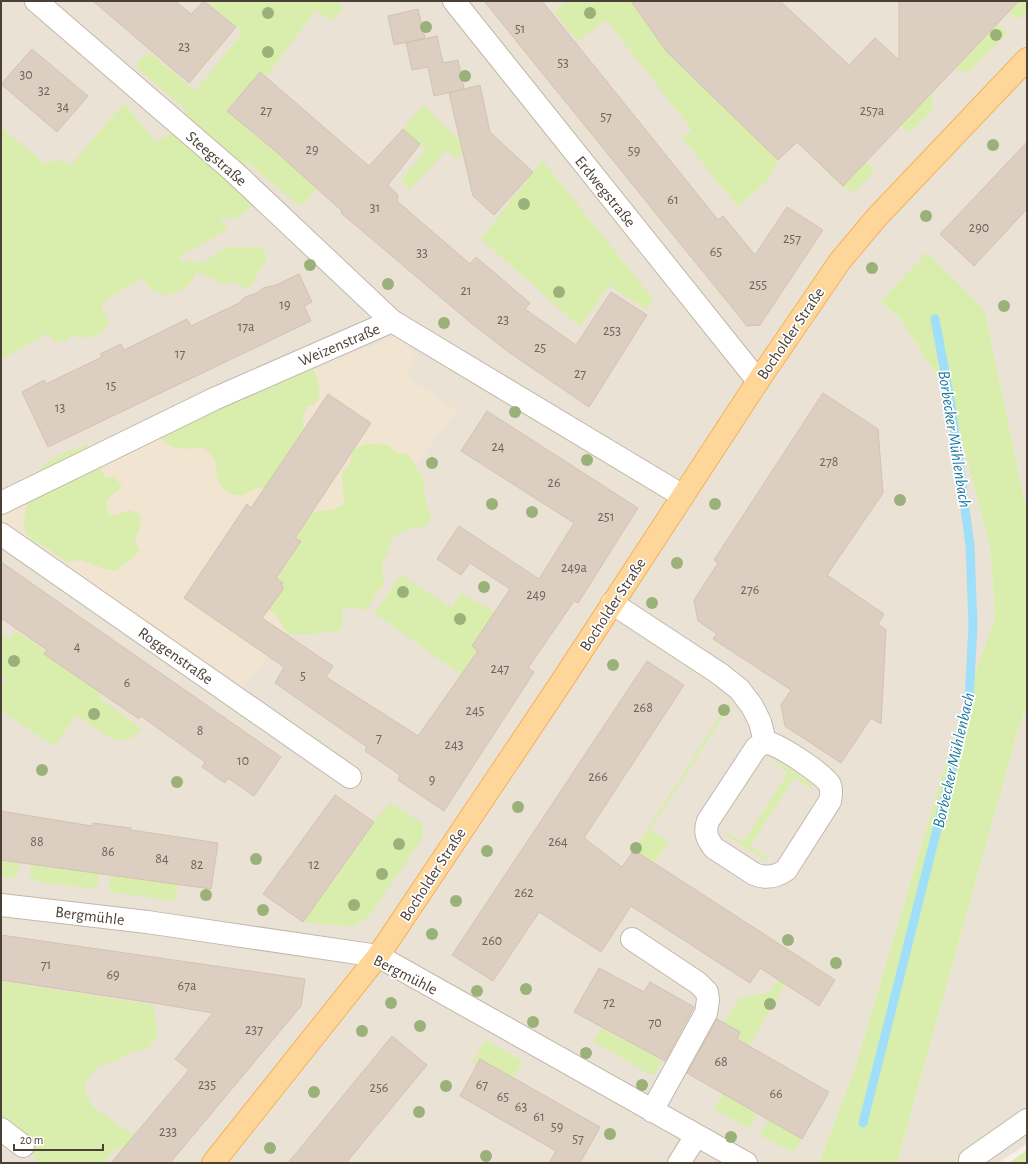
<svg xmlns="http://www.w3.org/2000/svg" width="1028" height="1164" font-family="'Alegreya Sans',sans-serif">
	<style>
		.residential { fill: #ebe2d6 }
		.education { fill: #f1e4d1 }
		.green { fill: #d9eead }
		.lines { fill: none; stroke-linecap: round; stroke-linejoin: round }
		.stream { stroke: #9fdff9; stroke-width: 9 }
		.building { fill: #dccec0; stroke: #d5c2af }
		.minor-casing { stroke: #c3b7aa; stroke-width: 24 }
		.major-casing { stroke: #f2b35b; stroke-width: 24 }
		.minor { stroke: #fff; stroke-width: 22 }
		.major { stroke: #ffd699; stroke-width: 22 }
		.tree { fill: #9ab27a }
		.labels { text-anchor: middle; stroke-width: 3.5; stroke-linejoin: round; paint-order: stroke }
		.number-label { font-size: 14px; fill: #6f6458 }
		.street-label { font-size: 16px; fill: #4b4036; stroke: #fff }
		.water-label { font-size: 17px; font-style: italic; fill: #1e79a0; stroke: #fff }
	</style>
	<rect width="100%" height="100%" fill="#f6f0e9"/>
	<path class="residential" d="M1 1H1027V513L985 311 880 302 899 317 951 398 990 548 995 618 964 702 854 1071 819 1163H1Z
		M1027 706V1144L998 1163H897L1019 727Z"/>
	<path class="education" d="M398 335 416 356 407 376 457 411 239 694 1 526V512L208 413Z"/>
	<path class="green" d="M206 1H337L344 9 331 21 316 10 266 77 260 72 227 110 317 188 305 203 298 205 245 160 257 191 251 207 237 218 220 219 228 229 179 257 182 261 202 263 227 247H252L265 249 266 261 259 271 254 283 246 289 233 281 222 285 211 278 196 272C190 288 181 291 165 296L150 288 142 278 105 300 102 308 109 322 102 333 87 338 72 336 65 341H53L48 333 1 360V127L45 164C55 160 63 159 71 165L124 103 156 142C170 134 181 126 187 111L135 66 145 55 147 56 151 53 195 91 243 32Z
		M567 1H639L634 6 667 52 778 160 769 179 738 207 682 138 692 130 606 20 578 41 554 12Z
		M1019 1H1027V11L1018 20 1009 11Z
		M998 24 1007 33 969 72 954 70Z
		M932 93 933 109 911 132 906 130 901 126Z
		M423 105 467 148 457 159 447 150 409 190 401 180 426 150 403 129Z
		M542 160 653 299 646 309 609 285 580 327 481 239Z
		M866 162 875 171 854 192 845 189 828 176 829 173 842 186Z
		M927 252 985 311 1027 513V706L1019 727 897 1163H819L854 1071 964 702 995 618 990 548 951 398 899 317 880 302Z
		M311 367 318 379 320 396 314 405 308 406 303 415 304 431 266 487 257 488 241 496 227 493C224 489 219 484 218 479 213 462 221 463 204 448 185 448 174 453 160 437L232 397 243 401 250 391Z
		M366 444 388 445 398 453 409 455 423 478 426 503 431 518 426 526 413 528 399 533 391 540 388 554 382 562 384 586 378 591 367 610 348 607 342 611 343 624 336 633 330 630 314 634H288L276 615 268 610 264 598 289 538 298 534 302 522 309 513 334 509 344 504C345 492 340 483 343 471L349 467 353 450Z
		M85 445 95 450 102 472 106 478 115 477 122 486C111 498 105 496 108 514L116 515 130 510 139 514 141 524 135 540 140 551 116 571 104 569 81 560 66 562 44 546 33 541 26 533 23 524 25 517 29 483 44 464 63 453Z
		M401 575 452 608 461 593 495 612 468 680 374 613Z
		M15 630 46 651 44 654 102 693 99 698 141 728C123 757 95 727 77 715L54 746 1 711V688L6 681 1 675V633L10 639Z
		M729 702 732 703 650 830 669 842 654 863 634 850Z
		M771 759 776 760 812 784 813 789 794 778 750 846 768 858 764 860 726 835 724 831 743 842 788 773Z
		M390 803 422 823 423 837 370 915 354 927 303 922 374 822Z
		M1 860 20 862 18 873 14 878 1 877Z
		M31 864 99 873 97 886 92 889 34 881 30 877Z
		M111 875 176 884 178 887 175 901 111 892 109 888Z
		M781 975 788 979 749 1046 737 1039 740 1032 724 1023 739 998 770 992Z
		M1 981 153 1005 158 1036 146 1050 134 1051 119 1060 99 1066 86 1081 85 1091 92 1106 134 1136 122 1151 117 1147 103 1163H38L33 1155V1148L1 1121Z
		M601 1028 662 1060 655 1074H649L593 1041Z
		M485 1041H488L523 1061 513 1078 480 1060 476 1065 472 1063Z
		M723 1093 757 1113 749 1128 714 1109Z
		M768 1120 802 1139 795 1149 790 1151 760 1135Z
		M1027 1150V1163H1009Z"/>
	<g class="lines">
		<path class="stream" d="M863 1123 969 702 973 624 970 546 951 405 935 319"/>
	</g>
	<path class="building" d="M93 1H175L191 14 204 1 236 27 189 83Z
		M484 1H542L718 220 723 216 755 255 787 207 823 230 760 325 747 326Z
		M631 1H780L849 65 875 38 899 60V1H1019L843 186 797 142 778 160 667 52Z
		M418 9 425 38 394 45 388 16Z
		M437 36 443 63 458 60 464 89 434 96 428 67 412 70 406 43Z
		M32 49 88 96 57 132 1 84Z
		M260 72 369 166 403 129 420 144 388 185 398 195 397 201 470 264 476 257 530 303 525 309 576 345 611 292 647 315 589 407 510 353 471 323 341 213 342 211 273 149 227 111Z
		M480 85 490 132 533 172 494 215 473 196 449 93Z
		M1027 142V209L974 266 940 234Z
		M299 274 312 302 304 306 311 321 48 447 22 392 44 380 46 384 102 357 100 354 121 344 124 350 187 319 191 326 239 303 245 297 257 293 263 288 276 285Z
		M823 393 878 429 883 493 827 575 884 614 878 624 886 630 881 724 871 718 841 763 785 726 781 705 791 690 713 639 717 634 698 621 694 600 718 563 714 560Z
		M328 394 371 423 295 538 301 541 276 578 283 583 281 586 284 588 262 618 333 666 326 677 418 736 478 651 472 646 510 589 470 563 461 575 437 559 459 526 539 579 574 523 461 451 487 411 638 508 578 603 574 601 528 668 534 672 444 811 398 780 400 775 365 751 367 747 275 683 284 667 184 598 247 504 251 508Z
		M1 562 281 757 254 796 228 778 225 783 202 767 205 762 141 716 139 719 44 654 47 650 1 618Z
		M647 661 684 685 584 838 622 867 634 850 835 980 819 1006 760 968 750 983 631 906 601 952 539 912 493 981 452 955Z
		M335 795 374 822 303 922 263 894Z
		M1 811 92 826 93 823 131 828V830L218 843 211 889 1 860Z
		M1 935 305 979 301 1006 170 1163H111L189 1070 175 1059 213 1013 160 1004 1 980Z
		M599 968 644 992 650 982 694 1007 665 1061 574 1012Z
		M717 1019 740 1032 737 1039 829 1092 802 1139 687 1073Z
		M392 1036 427 1065 346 1163H288Z
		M480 1059 600 1127 580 1163H549L556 1151 460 1096Z"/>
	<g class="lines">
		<g class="minor-casing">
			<path id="minor" d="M36 1 233 171 392 321
				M454 1 758 381
				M1 503 214 399 392 321 683 496
				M1 534 350 777
				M612 603 720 674 739 689 752 706 760 722 765 742
				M765 742C777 743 824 774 830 785 832 790 831 796 830 801L786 870C776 877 766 879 754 874L714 848C707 839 704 832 708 821L756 748Z
				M1 905 147 922 378 956 746 1163
				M632 939 698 983 707 992 708 1000 706 1013 652 1111
				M1 1129 23 1146
				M970 1160 1027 1120
				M679 1163 696 1136"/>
		</g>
		<g class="major-casing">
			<path id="major" d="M213 1163 378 956 562 681 758 381 840 261 877 217 1027 59"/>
		</g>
		<use href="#minor" class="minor"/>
		<use href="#major" class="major"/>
	</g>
	<g class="tree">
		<circle cx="268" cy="13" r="6"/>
		<circle cx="590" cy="13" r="6"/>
		<circle cx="426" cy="27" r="6"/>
		<circle cx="996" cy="35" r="6"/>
		<circle cx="268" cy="52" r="6"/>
		<circle cx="465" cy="76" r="6"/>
		<circle cx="993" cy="145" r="6"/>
		<circle cx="524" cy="204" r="6"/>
		<circle cx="926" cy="216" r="6"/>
		<circle cx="310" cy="265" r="6"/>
		<circle cx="872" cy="268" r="6"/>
		<circle cx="388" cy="284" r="6"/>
		<circle cx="559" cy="292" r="6"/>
		<circle cx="1004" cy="306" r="6"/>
		<circle cx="444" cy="323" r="6"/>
		<circle cx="515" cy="412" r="6"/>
		<circle cx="587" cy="460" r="6"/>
		<circle cx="432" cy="463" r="6"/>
		<circle cx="900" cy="500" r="6"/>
		<circle cx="492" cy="504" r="6"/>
		<circle cx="715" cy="504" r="6"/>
		<circle cx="532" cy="512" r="6"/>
		<circle cx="677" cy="563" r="6"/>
		<circle cx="484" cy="587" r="6"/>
		<circle cx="403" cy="592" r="6"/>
		<circle cx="652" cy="603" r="6"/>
		<circle cx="460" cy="619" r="6"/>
		<circle cx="14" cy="661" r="6"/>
		<circle cx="613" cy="665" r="6"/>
		<circle cx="724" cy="710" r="6"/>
		<circle cx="94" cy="714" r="6"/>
		<circle cx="42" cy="770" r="6"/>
		<circle cx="177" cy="782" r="6"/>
		<circle cx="518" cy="807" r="6"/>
		<circle cx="399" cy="844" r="6"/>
		<circle cx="636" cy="848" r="6"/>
		<circle cx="487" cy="851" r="6"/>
		<circle cx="256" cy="859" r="6"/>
		<circle cx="382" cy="874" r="6"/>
		<circle cx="206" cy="895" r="6"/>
		<circle cx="456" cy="901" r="6"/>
		<circle cx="354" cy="905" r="6"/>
		<circle cx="263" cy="910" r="6"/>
		<circle cx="432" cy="934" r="6"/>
		<circle cx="788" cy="940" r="6"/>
		<circle cx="836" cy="963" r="6"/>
		<circle cx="526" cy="989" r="6"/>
		<circle cx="477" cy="991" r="6"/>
		<circle cx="391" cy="1003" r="6"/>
		<circle cx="770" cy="1004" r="6"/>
		<circle cx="533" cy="1022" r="6"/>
		<circle cx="420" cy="1026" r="6"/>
		<circle cx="362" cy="1031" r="6"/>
		<circle cx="586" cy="1053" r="6"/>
		<circle cx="642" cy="1085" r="6"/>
		<circle cx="446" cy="1086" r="6"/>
		<circle cx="314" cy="1092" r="6"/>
		<circle cx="419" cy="1112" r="6"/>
		<circle cx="610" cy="1134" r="6"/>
		<circle cx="731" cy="1137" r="6"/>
		<circle cx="270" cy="1148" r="6"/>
		<circle cx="486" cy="1156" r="6"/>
	</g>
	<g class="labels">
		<g class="number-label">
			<text x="520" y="33">51</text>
			<text x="184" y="51">23</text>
			<text x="563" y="67">53</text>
			<text x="26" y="79">30</text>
			<text x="44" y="95">32</text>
			<text x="63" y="111">34</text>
			<text x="266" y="115">27</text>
			<text x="872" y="115">257a</text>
			<text x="606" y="121">57</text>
			<text x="312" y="154">29</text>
			<text x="634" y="155">59</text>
			<text x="673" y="204">61</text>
			<text x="375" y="212">31</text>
			<text x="979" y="232">290</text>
			<text x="792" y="243">257</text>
			<text x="716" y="256">65</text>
			<text x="422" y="257">33</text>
			<text x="758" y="289">255</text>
			<text x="466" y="295">21</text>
			<text x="285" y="309">19</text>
			<text x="503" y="324">23</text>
			<text x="246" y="331">17a</text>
			<text x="612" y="335">253</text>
			<text x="540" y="352">25</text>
			<text x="180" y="358">17</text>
			<text x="580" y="378">27</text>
			<text x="111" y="390">15</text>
			<text x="60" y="412">13</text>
			<text x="498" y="451">24</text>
			<text x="829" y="466">278</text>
			<text x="554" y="487">26</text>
			<text x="606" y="521">251</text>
			<text x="574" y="572">249a</text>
			<text x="750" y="594">276</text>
			<text x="536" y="599">249</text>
			<text x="77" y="651">4</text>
			<text x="500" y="673">247</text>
			<text x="303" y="680">5</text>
			<text x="127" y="687">6</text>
			<text x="643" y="712">268</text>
			<text x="475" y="715">245</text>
			<text x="200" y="735">8</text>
			<text x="379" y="742">7</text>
			<text x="454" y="749">243</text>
			<text x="243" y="765">10</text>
			<text x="598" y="781">266</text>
			<text x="432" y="784">9</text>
			<text x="37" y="846">88</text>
			<text x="558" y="846">264</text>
			<text x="108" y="856">86</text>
			<text x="162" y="863">84</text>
			<text x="197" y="869">82</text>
			<text x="314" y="869">12</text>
			<text x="524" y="897">262</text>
			<text x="492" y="945">260</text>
			<text x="46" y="969">71</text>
			<text x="113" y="979">69</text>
			<text x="187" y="990">67a</text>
			<text x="609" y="1007">72</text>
			<text x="655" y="1027">70</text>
			<text x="254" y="1034">237</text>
			<text x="721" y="1066">68</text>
			<text x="207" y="1089">235</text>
			<text x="482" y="1089">67</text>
			<text x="379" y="1092">256</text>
			<text x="776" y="1098">66</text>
			<text x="503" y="1101">65</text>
			<text x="521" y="1111">63</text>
			<text x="539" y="1121">61</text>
			<text x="557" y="1131">59</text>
			<text x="168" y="1136">233</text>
			<text x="578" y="1143">57</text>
		</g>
		<g class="street-label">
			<text transform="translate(217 158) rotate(41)" y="6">Steegstraße</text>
			<text transform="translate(606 191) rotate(51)" y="6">Erdwegstraße</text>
			<text transform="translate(790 333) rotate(-56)" y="6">Bocholder Straße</text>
			<text transform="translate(339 344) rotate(-23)" y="6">Weizenstraße</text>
			<text transform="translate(612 604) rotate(-57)" y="6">Bocholder Straße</text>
			<text transform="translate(176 655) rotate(35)" y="6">Roggenstraße</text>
			<text transform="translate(432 874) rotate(-57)" y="6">Bocholder Straße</text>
			<text transform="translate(90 915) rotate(7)" y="6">Bergmühle</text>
			<text transform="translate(406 974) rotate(27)" y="6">Bergmühle</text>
		</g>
		<g class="water-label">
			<text transform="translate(955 439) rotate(81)" y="6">Borbecker Mühlenbach</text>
			<text transform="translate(953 760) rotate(-77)" y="6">Borbecker Mühlenbach</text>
		</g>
	</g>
	<rect width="1028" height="1164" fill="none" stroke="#4b4036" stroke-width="4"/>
	<path d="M14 1144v6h89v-6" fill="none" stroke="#4b4036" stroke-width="2"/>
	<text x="20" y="1144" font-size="12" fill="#4b4036" stroke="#ffffff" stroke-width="3" paint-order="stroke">20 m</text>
</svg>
